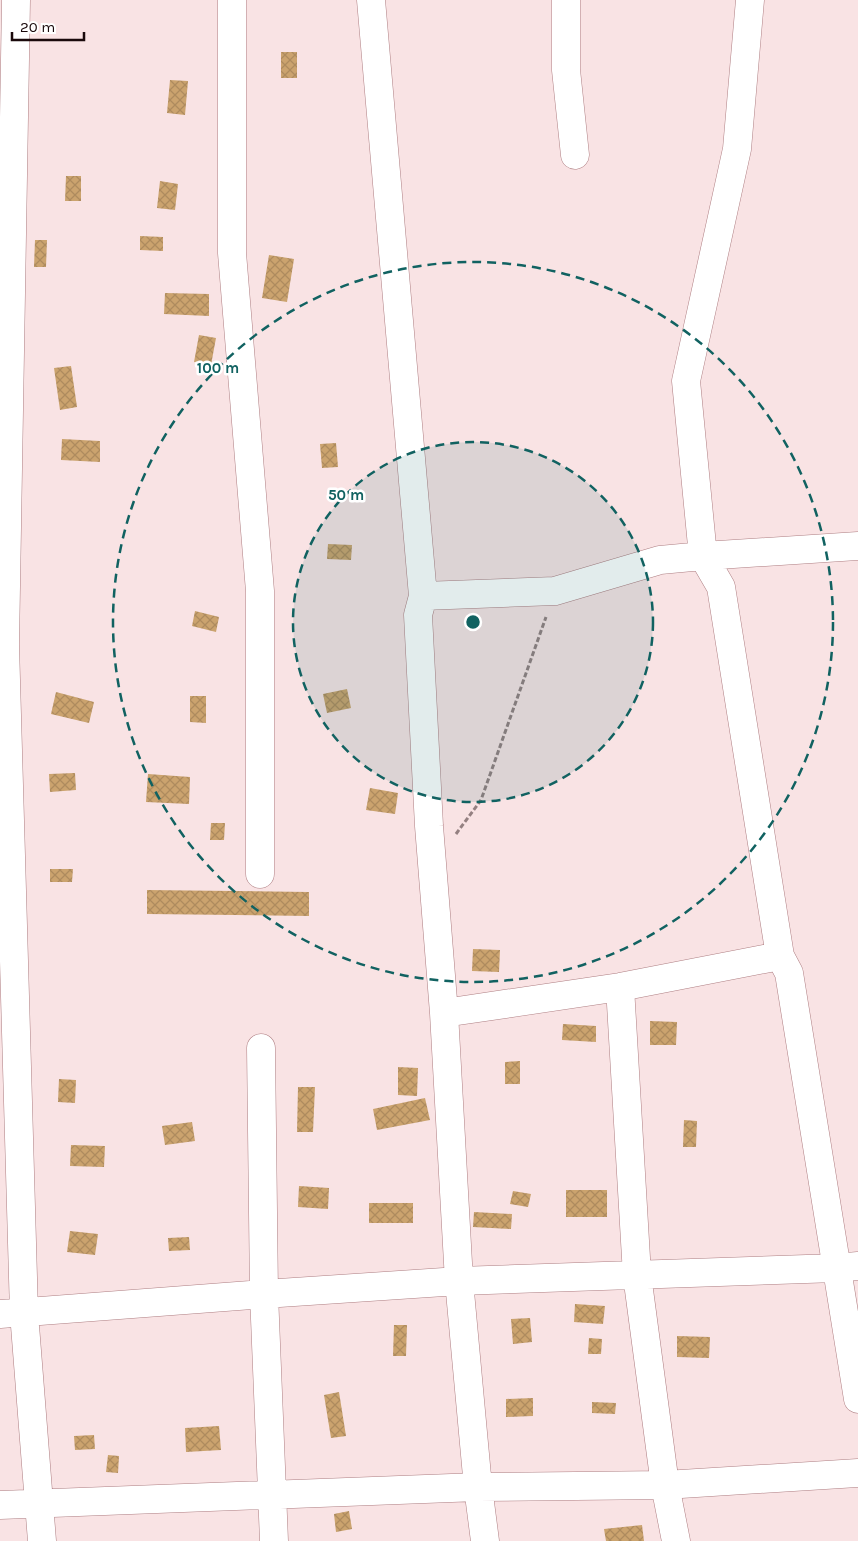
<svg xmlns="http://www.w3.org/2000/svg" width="858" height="1541" font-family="Karla,sans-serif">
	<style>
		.building { fill: url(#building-cross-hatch) }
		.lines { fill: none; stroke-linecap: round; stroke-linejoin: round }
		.minor-casing { stroke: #ae7e82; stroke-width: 29 }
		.path { stroke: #948081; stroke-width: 3; stroke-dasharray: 5 2.5; stroke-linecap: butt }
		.minor { stroke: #fff; stroke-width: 28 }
		.ring { fill: none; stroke: #116261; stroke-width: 2.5; stroke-dasharray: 9 6 }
		.centre { fill: #116261; stroke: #fff; stroke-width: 2.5 }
		.ring-label { font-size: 15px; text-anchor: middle; font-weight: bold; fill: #116261; stroke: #fff; stroke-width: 5; stroke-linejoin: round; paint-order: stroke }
	</style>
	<defs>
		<pattern id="building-cross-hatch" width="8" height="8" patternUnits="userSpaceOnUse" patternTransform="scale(1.25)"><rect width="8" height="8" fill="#cba36e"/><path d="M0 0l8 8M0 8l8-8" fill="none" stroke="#ae8b5e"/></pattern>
	</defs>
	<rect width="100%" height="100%" fill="#f9e3e4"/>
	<path class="building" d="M281 52H297V78H281Z
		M170 80 188 81 185 115 167 113Z
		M66 176H81V201H65Z
		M160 181 178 184 175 210 157 208Z
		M140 236 163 237V251L140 250Z
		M35 240H47L46 267H34Z
		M269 255 294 259 287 302 262 298Z
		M165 293 209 294V316L164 314Z
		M199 335 216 338 211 365 194 362Z
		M71 366 77 407 60 410 54 368Z
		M62 439 100 441V462L61 460Z
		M336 443 338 467 322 468 320 444Z
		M328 544 352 545 351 560 327 559Z
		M195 611 219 617 216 632 192 626Z
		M347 689 351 708 327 713 323 694Z
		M56 692 94 702 89 723 51 714Z
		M190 696H206V723L190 722Z
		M75 773 76 790 50 792 49 774Z
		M148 774 190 777 189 804 146 802Z
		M370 788 398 793 395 814 366 810Z
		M211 823H225L224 840H210Z
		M50 869H73L72 882H50Z
		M147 890 309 892V916L147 914Z
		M473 949 500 950 499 972 472 971Z
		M650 1021 677 1022 676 1045H650Z
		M563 1024 596 1026V1042L562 1040Z
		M520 1061V1084H505V1062Z
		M398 1067 418 1068 417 1096 398 1095Z
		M59 1079 76 1080 75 1103 58 1102Z
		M298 1087H315L313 1132H297Z
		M425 1098 430 1120 377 1130 373 1109Z
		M684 1120 697 1121 696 1147H683Z
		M192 1122 195 1141 165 1145 162 1126Z
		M71 1145 105 1146 104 1167 70 1166Z
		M299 1186 329 1188 328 1209 298 1207Z
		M566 1190H607V1217H566Z
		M513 1191 531 1194 528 1207 510 1204Z
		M369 1203H413V1223H369Z
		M474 1212 512 1214 511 1229 473 1227Z
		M70 1231 98 1234 95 1255 67 1252Z
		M189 1237 190 1250 169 1251 168 1238Z
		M575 1304 605 1306 603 1324 574 1322Z
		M530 1318 532 1342 513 1344 511 1319Z
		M394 1325H407L406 1356H393Z
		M677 1336 710 1337 709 1358 677 1357Z
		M589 1338 602 1339 601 1354H588Z
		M339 1392 346 1436 331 1438 324 1395Z
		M533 1398V1416L506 1417V1399Z
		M592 1402 616 1403 615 1414 592 1413Z
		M219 1426 221 1450 186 1452 185 1428Z
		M94 1435 95 1449 75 1450 74 1436Z
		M108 1455 119 1456 118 1473 106 1472Z
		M349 1511 352 1529 336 1532 334 1514Z
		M642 1525 644 1541H606L604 1529Z"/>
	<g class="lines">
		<g class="minor-casing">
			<path id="minor" d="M16 0 5 645 24 1313 42 1541
				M232 0V253L260 591V874
				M371 0 423 596 418 615 429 826 444 1013 459 1281 478 1487 485 1541
				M566 0V70L575 155
				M750 0 737 149 686 381 703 556 721 587 780 956 789 973 858 1399
				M423 596 555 591 660 560 703 556 858 546
				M620 987 637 1275 665 1485 676 1541
				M444 1013 620 987 780 956
				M261 1048 264 1294 274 1541
				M0 1314 264 1294 459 1281 836 1268 858 1266
				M0 1505 478 1487 665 1485 858 1473"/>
		</g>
		<path class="path" d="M456 834 481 800 546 617"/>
		<use href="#minor" class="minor"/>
	</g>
	<circle cx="473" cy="622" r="180" fill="#116261" fill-opacity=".12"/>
	<g class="ring">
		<circle cx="473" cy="622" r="180"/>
		<circle cx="473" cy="622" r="360"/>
	</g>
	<circle cx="473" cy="622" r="8" class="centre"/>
	<g class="ring-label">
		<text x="218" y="373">100 m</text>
		<text x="346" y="500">50 m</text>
	</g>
	<path d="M12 32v8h72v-8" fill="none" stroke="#1a090b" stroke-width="2.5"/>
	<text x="20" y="32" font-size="15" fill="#1a090b" stroke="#ffffff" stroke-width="4" paint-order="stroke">20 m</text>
</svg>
